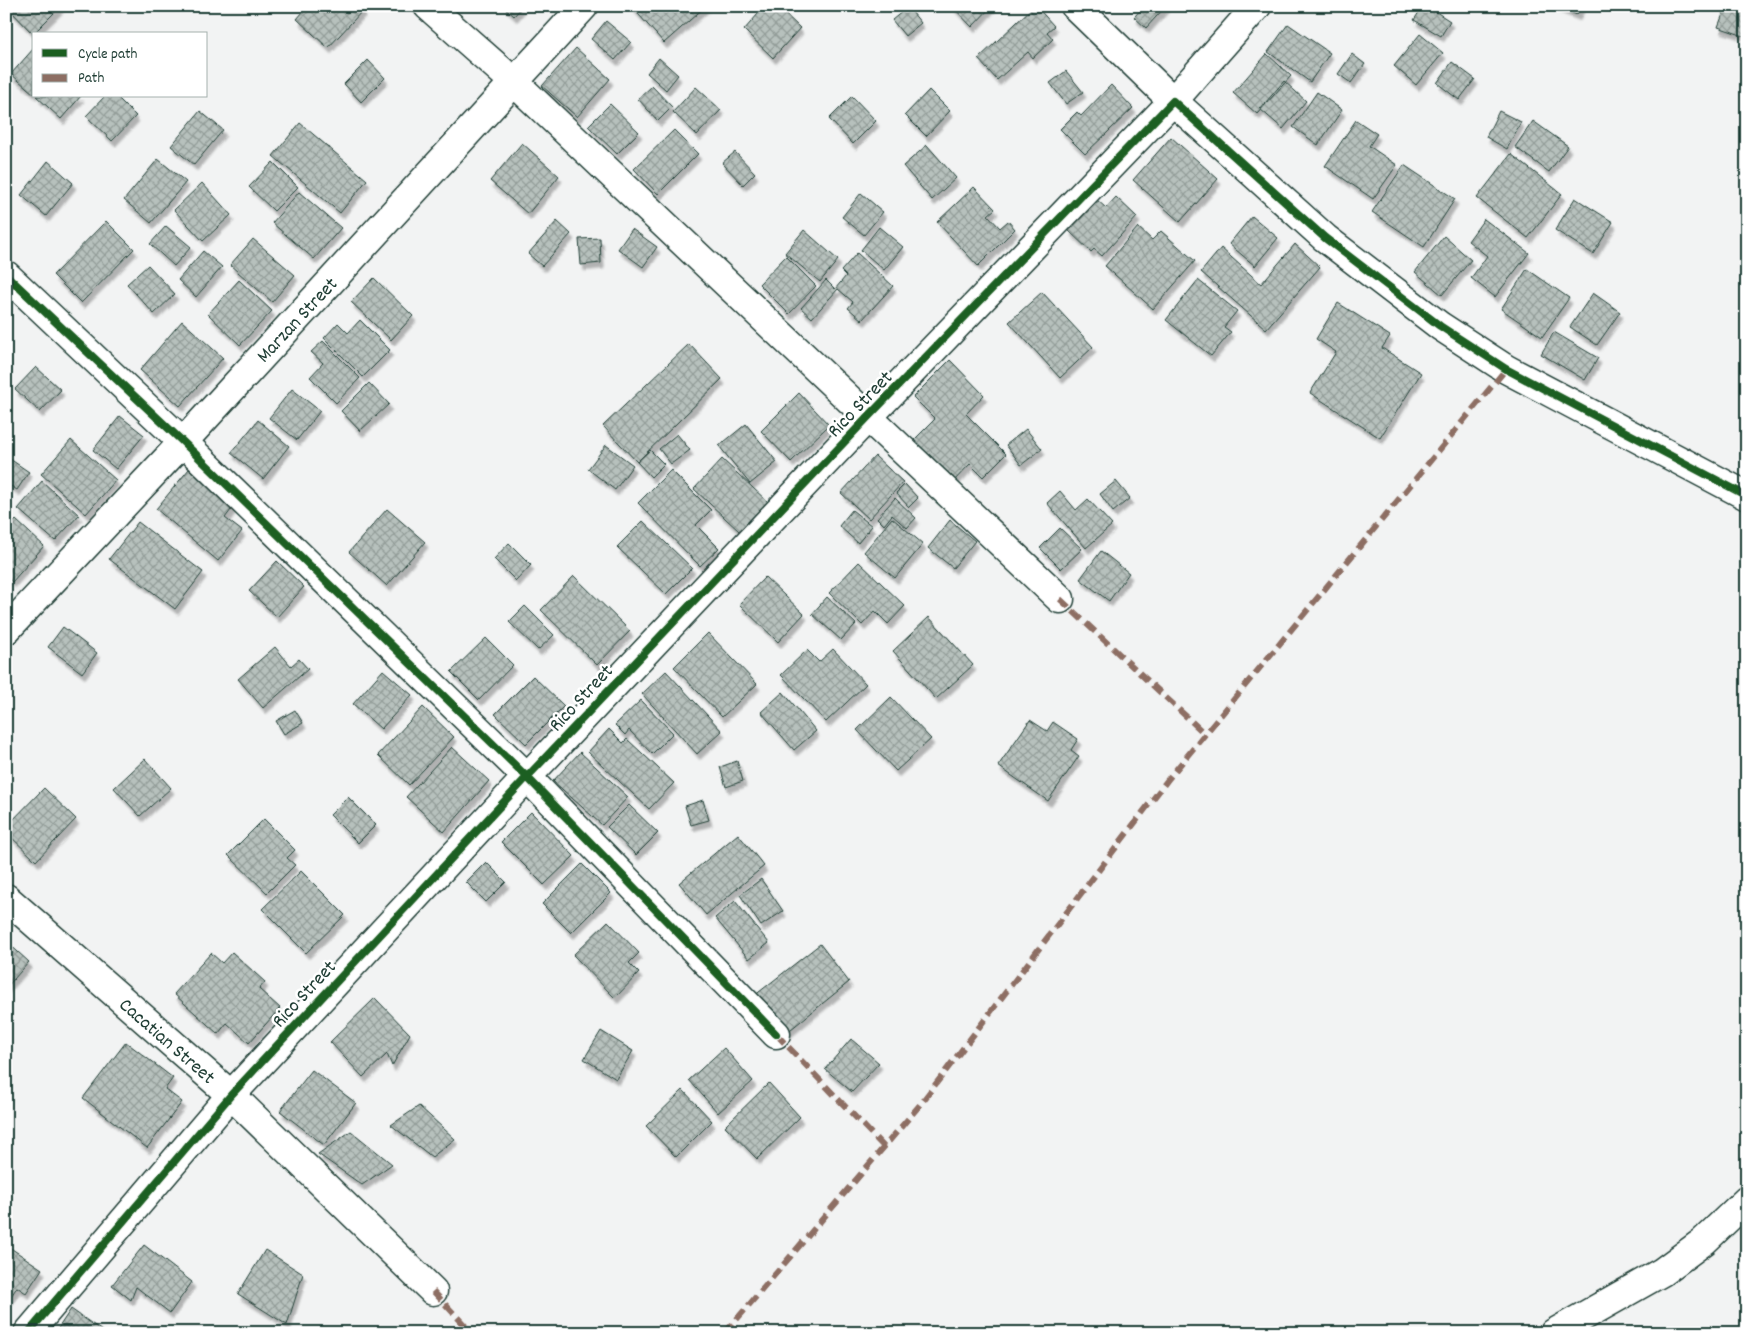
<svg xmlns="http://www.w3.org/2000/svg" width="1753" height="1339" font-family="Dekko,sans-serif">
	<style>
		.building { fill: url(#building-cross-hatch); stroke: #1f3d34; filter: url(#shadow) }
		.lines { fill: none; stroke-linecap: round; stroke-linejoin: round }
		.street-casing { stroke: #1f3d34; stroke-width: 31 }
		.secondary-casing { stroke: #1f3d34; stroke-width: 31 }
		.street { stroke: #fff; stroke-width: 28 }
		.secondary { stroke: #fff; stroke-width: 28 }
		.quiet { stroke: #8d6e63; stroke-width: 6; stroke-dasharray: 12 6; stroke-linecap: butt }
		.cycleway-casing { stroke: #fff; stroke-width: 11 }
		.cycleway { stroke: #1b5e20; stroke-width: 8 }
		.labels { text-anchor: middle; stroke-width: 5; stroke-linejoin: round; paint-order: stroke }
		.street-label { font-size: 20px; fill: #1f3d34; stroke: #fff }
	</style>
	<defs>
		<pattern id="building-cross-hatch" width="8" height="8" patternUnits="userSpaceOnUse" patternTransform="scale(1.25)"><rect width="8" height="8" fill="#b7c1bd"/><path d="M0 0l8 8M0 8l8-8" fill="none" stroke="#949e9a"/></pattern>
		<filter id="shadow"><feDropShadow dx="3" dy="5.5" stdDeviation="1" flood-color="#0004"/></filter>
	</defs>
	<rect width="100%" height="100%" fill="#f2f3f3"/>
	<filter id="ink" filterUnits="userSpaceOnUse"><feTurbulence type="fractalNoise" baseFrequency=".02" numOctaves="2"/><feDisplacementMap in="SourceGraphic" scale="10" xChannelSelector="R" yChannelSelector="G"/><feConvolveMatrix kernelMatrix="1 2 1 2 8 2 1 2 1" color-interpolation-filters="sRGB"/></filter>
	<g filter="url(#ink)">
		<path class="building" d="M6 6H61L33 34Z
			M308 6H359L363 10 328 48 297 19Z
			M503 6H523L514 16Z
			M631 6H706L664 43Z
			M765 6H777L800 28 773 58 744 30Z
			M952 6H992L972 27Z
			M1034 6H1036L1054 26 1047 32 1053 39 1033 58 1028 52 997 80 978 59Z
			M1144 6H1166L1146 28 1134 17Z
			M1423 6H1427L1450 21 1441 36 1414 20Z
			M1555 6H1581L1577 15Z
			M1726 6H1747V37L1718 27Z
			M908 7 921 23 905 36 892 20Z
			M606 21 631 42 615 60 591 39Z
			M1288 24 1330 53 1310 82 1268 52Z
			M1420 34 1443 53 1416 85 1394 66Z
			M34 48V94L11 74Z
			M576 48 610 79 577 117 542 86Z
			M1267 54 1291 76 1257 114 1233 93Z
			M1352 54 1365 64 1351 83 1338 74Z
			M659 58 678 75 666 90 647 73Z
			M368 60 385 78 361 102 344 84Z
			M1452 62 1475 79 1459 100 1437 83Z
			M1066 71 1083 92 1066 104 1050 83Z
			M1284 81 1306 101 1283 129 1260 109Z
			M1111 85 1133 108 1085 154 1060 129 1077 112 1081 116Z
			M652 86 672 107 658 121 638 99Z
			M696 87 721 110 697 135 673 112Z
			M929 90 950 111 926 136 905 115Z
			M1317 92 1342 110 1318 145 1293 127Z
			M36 96H81L61 119Z
			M105 96H116L136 116 112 141 86 116Z
			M852 96 876 121 853 144 829 119Z
			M610 104 639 132 617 154 588 126Z
			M200 111 223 130 194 165 171 146Z
			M1499 111 1521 122 1507 149 1486 137Z
			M1356 120 1377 134 1369 146 1397 165 1373 199 1325 166Z
			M1533 121 1568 146 1549 172 1515 147Z
			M300 123 367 180 340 213 273 156Z
			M674 130 698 154 658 194 634 169Z
			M1171 137 1218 179 1180 222 1133 180Z
			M522 143 559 176 528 214 490 181Z
			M927 145 956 178 932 200 903 166Z
			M735 152 755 173 743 185 722 163Z
			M1511 154 1562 194 1528 238 1477 198Z
			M158 159 186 182 151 223 124 200Z
			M48 161 73 183 46 216 21 195Z
			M273 162 298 187 274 211 249 187Z
			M1404 165 1455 199 1424 247 1372 212Z
			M202 183 231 215 203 241 174 210Z
			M974 187 995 209 988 215 1000 228 1008 221 1015 229 978 266 937 222Z
			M299 192 341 228 314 259 272 223Z
			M861 193 883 212 864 235 842 217Z
			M1116 197 1137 217 1102 256 1094 249 1091 252 1068 230 1096 199 1106 208Z
			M1575 198 1613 222 1593 254 1555 230Z
			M1252 216 1278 238 1255 266 1229 244Z
			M1484 219 1529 253 1495 297 1471 278 1487 256 1468 241Z
			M106 221 134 249 81 303 53 275Z
			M557 221 571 234 542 266 528 254Z
			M166 226 191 247 174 266 150 244Z
			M879 227 903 247 884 270 861 250Z
			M1138 227 1152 240 1161 231 1195 261 1153 309 1105 266Z
			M632 229 657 247 643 267 618 249Z
			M804 230 838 260 820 282 785 253Z
			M1444 236 1471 260 1442 295 1415 272Z
			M600 238 601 263 581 265 579 239Z
			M253 239 295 275 272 302 230 265Z
			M1295 244 1320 267 1266 329 1201 272 1221 248 1261 284Z
			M203 251 222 267 196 297 178 280Z
			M857 253 893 286 862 320 848 308 853 302 838 289 812 318 801 308 826 280 835 289 846 276 841 271Z
			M786 256 816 286 789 314 759 284Z
			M148 265 175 294 154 314 127 284Z
			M1527 269 1569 298 1542 337 1501 309Z
			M374 278 413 316 391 340 351 302Z
			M239 280 272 311 240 345 208 314Z
			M1198 280 1237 311 1224 327 1231 332 1211 356 1166 320Z
			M1042 292 1093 347 1060 378 1009 322Z
			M1593 293 1620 312 1597 345 1570 327Z
			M1338 303 1390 336 1382 348 1421 373 1380 438 1310 393 1336 352 1316 339Z
			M360 320 390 350 363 377 324 338 338 323 348 333Z
			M182 321 223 358 180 406 140 370Z
			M1554 332 1598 358 1585 380 1541 354Z
			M323 341 360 378 336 403 310 377 323 363 311 352Z
			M689 344 722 379 637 462 603 426Z
			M950 360 984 395 966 414 1006 454 983 477 970 464 952 483 912 442 935 419 913 397Z
			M36 367 61 390 40 412 15 389Z
			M369 383 389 404 360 431 341 411Z
			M292 389 320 411 297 440 269 418Z
			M799 393 829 425 791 462 761 431Z
			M120 416 144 435 116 469 93 450Z
			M258 420 289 446 263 479 231 453Z
			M746 424 777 462 750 484 719 446Z
			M1026 429 1042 449 1021 465 1006 445Z
			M677 434 690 450 671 464 659 449Z
			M71 440 116 480 86 514 41 474Z
			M606 445 633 465 615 490 588 469Z
			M650 450 664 464 651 477 637 462Z
			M875 456 903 482 869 519 841 493Z
			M10 459 29 472 17 490 6 483V464Z
			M722 459 768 502 740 532 694 489Z
			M189 469 234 506 225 518 242 531 218 561 156 509Z
			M671 470 711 510 696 525 719 548 700 566 638 503Z
			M42 481 79 515 55 541 18 509Z
			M1116 481 1130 498 1113 512 1100 494Z
			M905 484 918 498 909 507 896 493Z
			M1060 491 1076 510 1088 499 1112 525 1086 548 1047 503Z
			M895 498 916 518 907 528 892 515 884 525 877 518Z
			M387 509 425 542 387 586 349 552Z
			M852 510 872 526 858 543 839 526Z
			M892 518 923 544 895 578 864 552Z
			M16 520 44 546 12 582 6 576V531Z
			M950 520 975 541 953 568 928 548Z
			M643 521 692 568 666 594 617 547Z
			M138 522 203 572 175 609 109 559Z
			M1060 528 1082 549 1061 569 1040 548Z
			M509 543 531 565 516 581 494 559Z
			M1101 551 1129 573 1109 601 1080 579Z
			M277 561 304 587 277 617 249 591Z
			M859 562 905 606 888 624 875 611 862 625 829 593Z
			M574 576 630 631 597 665 541 610Z
			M765 577 804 614 778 642 739 604Z
			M827 597 856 624 841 640 812 614Z
			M525 606 554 635 538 650 509 622Z
			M929 617 973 665 936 699 893 651Z
			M63 627 97 653 82 673 48 647Z
			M708 633 757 684 722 717 674 667Z
			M486 638 513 665 479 700 451 672Z
			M275 647 291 666 299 659 308 669 263 708 238 679Z
			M833 649 866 684 826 722 781 675 807 650 819 662Z
			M383 670 412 695 381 729 353 704Z
			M666 671 722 731 697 754 642 694Z
			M533 676 564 706 526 744 495 714Z
			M783 692 816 731 794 750 761 712Z
			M891 697 931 739 896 771 857 730Z
			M641 700 673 733 652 754 629 730 625 735 615 725Z
			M423 707 454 737 409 785 378 755Z
			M295 710 303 723 284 734 276 721Z
			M1030 720 1047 731 1053 722 1078 739 1071 750 1079 756 1048 801 998 766Z
			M609 729 623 743 627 739 674 783 649 809 588 752Z
			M452 747 489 781 444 832 406 797Z
			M580 752 628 797 602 825 553 781Z
			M145 759 171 788 140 816 114 788Z
			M737 761 743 781 726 787 720 767Z
			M44 788 76 819 36 861 6 832V827Z
			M348 797 376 825 358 843 330 815Z
			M703 800 709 820 691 825 685 806Z
			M629 805 658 833 636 855 607 827Z
			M531 812 574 856 544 885 501 842Z
			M264 819 295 850 287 858 295 865 267 893 228 855Z
			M738 834 764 866 706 915 679 883Z
			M486 862 506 882 486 902 466 882Z
			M582 864 611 893 571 933 542 904Z
			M301 871 345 915 306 953 262 909Z
			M761 879 783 911 761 926 740 895Z
			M735 901 769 943 749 959 715 918Z
			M608 921 639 953 629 963 639 973 615 998 573 955Z
			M6 941 29 962 6 988Z
			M820 944 849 982 785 1034 754 996Z
			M232 952 265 982 259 989 280 1008 249 1043 227 1023 218 1034 174 994 211 953 222 963Z
			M375 998 410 1034 392 1066 387 1054 363 1077 330 1042Z
			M601 1031 633 1051 616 1079 584 1059Z
			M851 1039 879 1063 852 1092 825 1069Z
			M126 1042 173 1078 165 1089 182 1102 147 1148 83 1098Z
			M724 1048 753 1081 718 1113 689 1080Z
			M312 1070 356 1103 324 1145 280 1111Z
			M769 1083 800 1117 757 1159 725 1126Z
			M683 1090 712 1121 676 1157 646 1126Z
			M419 1106 455 1139 432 1157 391 1125Z
			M351 1131 392 1164 362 1185 318 1154Z
			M6 1245 42 1269 26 1293 17 1287 6 1304Z
			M144 1245 192 1282 170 1313 136 1287 131 1300 112 1285Z
			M265 1250 303 1274 287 1325 238 1294Z
			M71 1309 105 1333H55Z"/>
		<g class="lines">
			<g class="street-casing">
				<path id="street" d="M428 6 514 82 1060 599
					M6 275 183 442 527 777 776 1034
					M6 630 183 442 584 6
					M6 898 231 1095 433 1291
					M28 1333 231 1095 527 777 868 417 1173 101 1325 238 1440 326 1506 369 1747 496
					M1554 1333 1662 1272 1704 1241 1747 1200"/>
			</g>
			<g class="secondary-casing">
				<path id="secondary" d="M1075 6 1173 101 1257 6"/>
			</g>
			<use href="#street" class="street"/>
			<use href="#secondary" class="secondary"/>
			<path class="quiet" d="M1060 599 1205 734
				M776 1034 884 1147
				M433 1291 472 1333
				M725 1333 919 1106 1169 778 1506 369"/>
			<g class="cycleway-casing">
				<path id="cycleway" d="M6 275 183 442 527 777 776 1034
					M28 1333 231 1095 527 777 868 417 1173 101 1325 238 1440 326 1506 369 1747 496"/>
			</g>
			<use href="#cycleway" class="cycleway"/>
		</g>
	</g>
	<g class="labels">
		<g class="street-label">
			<text transform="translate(296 319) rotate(-47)" y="7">Marzan Street</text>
			<text transform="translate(859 403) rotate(-46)" y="7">Rico Street</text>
			<text transform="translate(580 697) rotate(-47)" y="7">Rico Street</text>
			<text transform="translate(303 993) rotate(-47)" y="7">Rico Street</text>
			<text transform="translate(168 1040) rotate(41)" y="7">Cacatian Street</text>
		</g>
	</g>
	<rect width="1753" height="1339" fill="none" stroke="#fff" stroke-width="25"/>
	<rect x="12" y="12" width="1728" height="1314" fill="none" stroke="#1f3d34" stroke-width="2" filter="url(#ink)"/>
	<rect x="32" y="32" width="175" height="65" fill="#ffffff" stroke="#a5b1ae"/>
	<rect x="42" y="49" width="25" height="8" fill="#1b5e20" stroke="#a5b1ae"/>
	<text x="78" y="58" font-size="15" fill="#1f3d34">Cycle path</text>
	<rect x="42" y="74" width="25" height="8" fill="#8d6e63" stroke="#a5b1ae"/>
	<text x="78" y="82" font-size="15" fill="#1f3d34">Path</text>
</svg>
